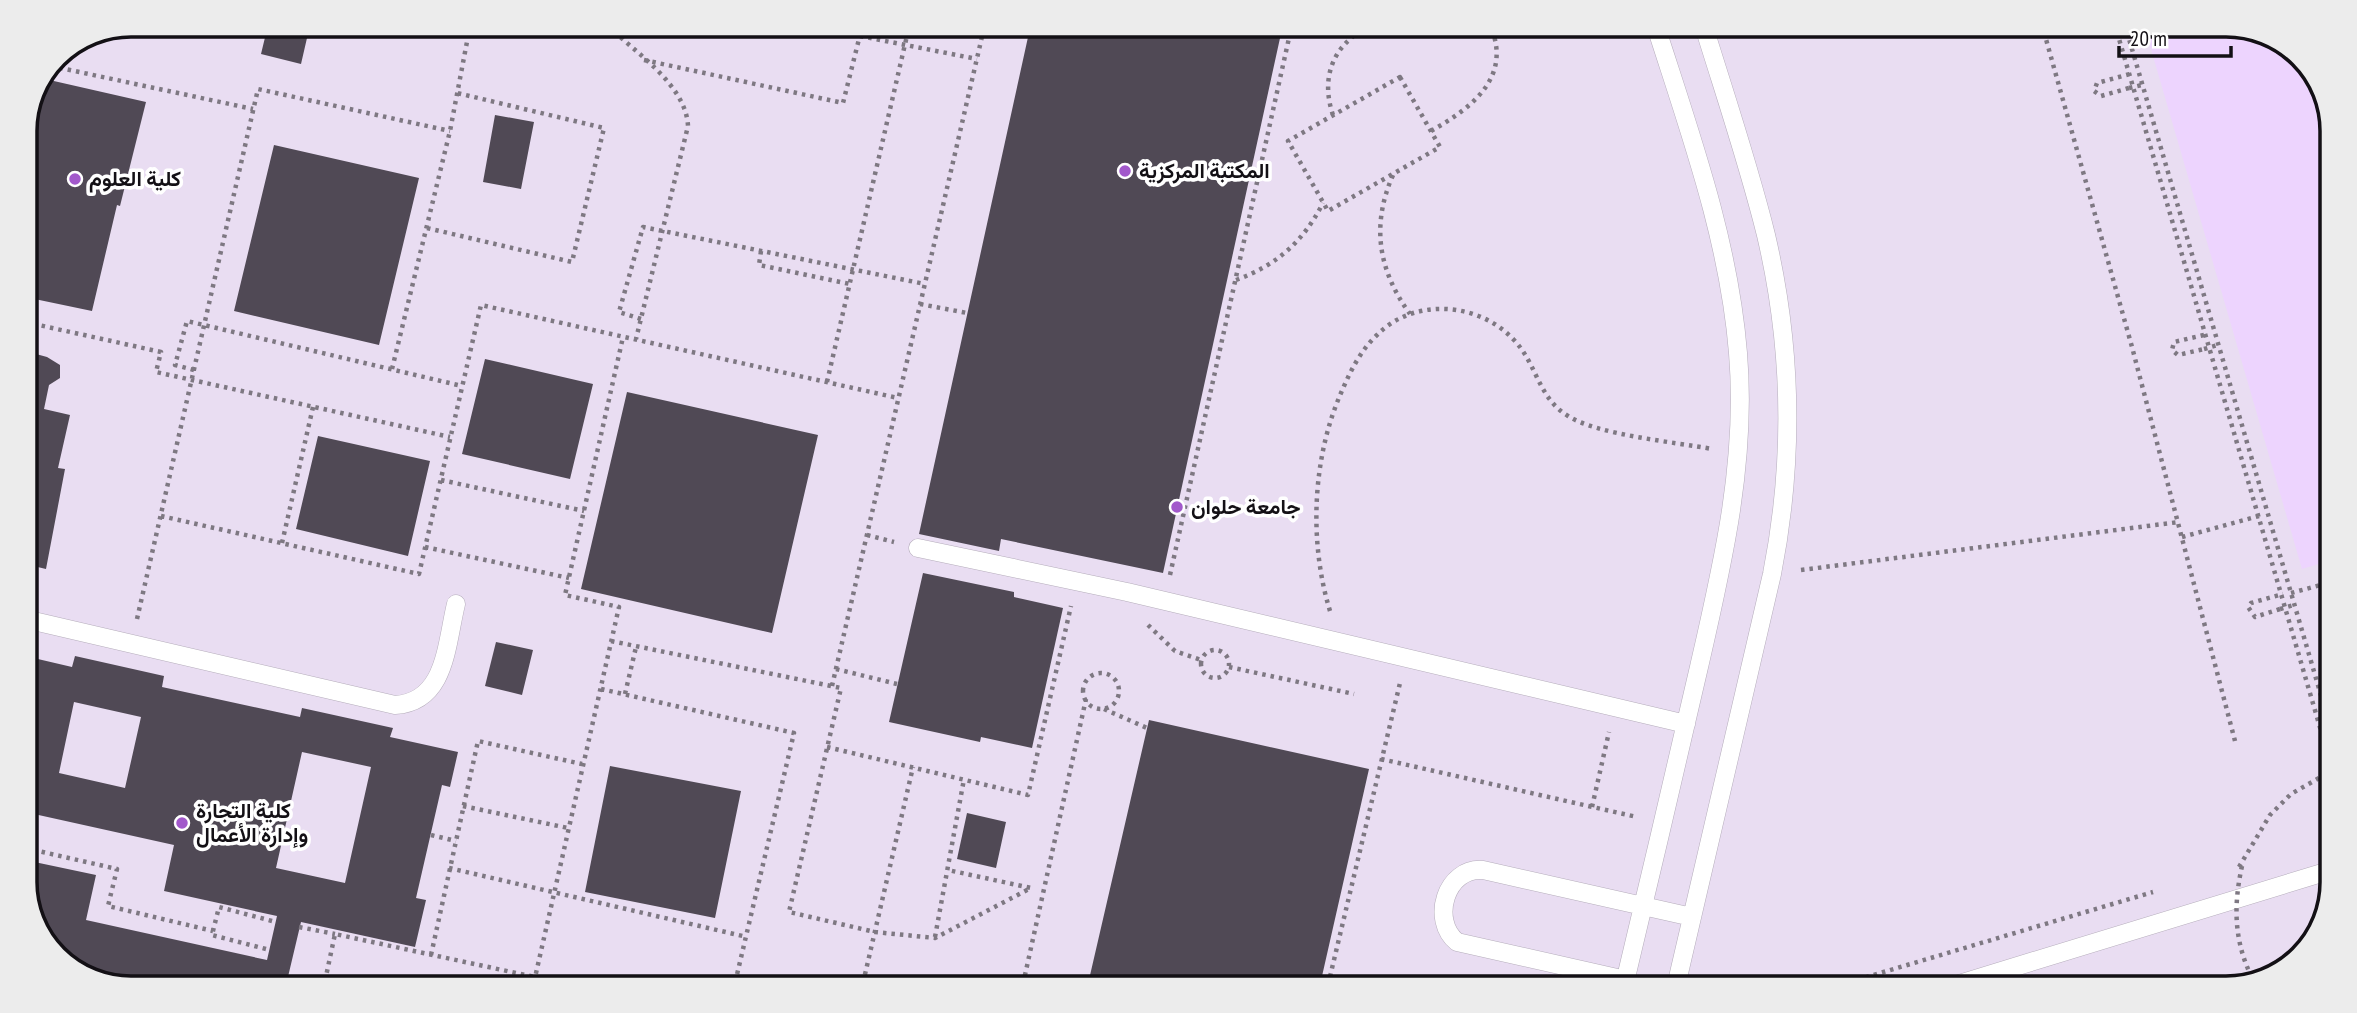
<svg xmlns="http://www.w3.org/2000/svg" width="2357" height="1013" font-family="'PT Sans Narrow',Vazirmatn,sans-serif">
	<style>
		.built { fill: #e9ddf2 }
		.green { fill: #edd4fe }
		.building { fill: #504955; fill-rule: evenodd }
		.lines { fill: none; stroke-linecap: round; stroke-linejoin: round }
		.service-casing { stroke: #b5adbb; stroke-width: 19 }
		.path { stroke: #7e7882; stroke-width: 4.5; stroke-dasharray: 3.5 5; stroke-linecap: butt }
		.service { stroke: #fff; stroke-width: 18 }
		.path-bridge { stroke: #7e7882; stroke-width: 4.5; stroke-dasharray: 3.5 5; stroke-linecap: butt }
		.poi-dot { fill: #a258cb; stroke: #fff; stroke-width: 2.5 }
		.labels { text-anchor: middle; stroke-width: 7; stroke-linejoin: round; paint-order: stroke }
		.poi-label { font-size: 21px; font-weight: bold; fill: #131015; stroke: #fff; text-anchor: start }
		.rim { fill: none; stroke: #131015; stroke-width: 3.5 }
	</style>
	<rect width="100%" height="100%" fill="#f4ebfa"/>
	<path class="built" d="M131 25 2267 32 2314 71 2332 124 2325 923 2286 970 2227 988 90 981 46 947 25 890V124L56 55Z"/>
	<path class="green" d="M2146 32H2267L2314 71 2332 124 2328 561 2302 569Z"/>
	<path class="building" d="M268 25H310L301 64 261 54Z
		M1030 28 1282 29 1163 573 1001 539 999 551 919 534Z
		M45 79 146 102 120 206 117 205 92 311 25 297V124Z
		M495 115 534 122 521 189 483 182Z
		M274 145 419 178 379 345 234 311Z
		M25 351 47 357 60 365V378L49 385 44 409 70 415 58 468 65 469 46 569 25 564Z
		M485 359 593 384 570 479 462 454Z
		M627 392 818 435 772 633 581 589Z
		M318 436 430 461 408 556 296 529Z
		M923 573 1014 592V597L1063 608 1032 748 981 737 980 742 889 722Z
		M496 642 533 650 522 695 485 686Z
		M25 656 72 667 75 656 164 676 162 687 300 717 302 708 393 728 390 737 458 752 450 787 442 785 416 898 426 900 415 947 301 922 287 981H90L46 947 25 890V860L96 875 86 920 267 960 277 916 164 891 174 845 25 812ZM74 702 141 717 125 788 59 773ZM302 752 371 767 345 883 276 868Z
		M1149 720 1369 769 1320 985 1088 984Z
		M610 766 741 791 715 918 585 892Z
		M967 813 1006 822 996 868 957 859Z"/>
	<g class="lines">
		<g class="service-casing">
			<path id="service" d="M918 548 1127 592 1686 724
				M25 619 395 705C446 702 446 645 456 604
				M1626 980 1457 942C1430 920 1446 867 1483 870L1692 917
				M1624 986C1649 880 1675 773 1699 667 1723 563 1747 460 1738 353 1729 241 1691 136 1657 30
				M1676 986 1772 574C1794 462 1792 346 1766 235 1749 166 1726 98 1705 30
				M1949 987 2325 872"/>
		</g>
		<path class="path" d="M608 26C636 53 686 85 688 126L636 339
			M2044 32 2132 347 2235 741
			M2117 32 2326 748
			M2127 32 2327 716
			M860 36 977 59
			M644 60 843 103 862 27
			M51 66 253 109
			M1400 77 1440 147 1328 211 1288 141Z
			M2129 88 2101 96 2094 91 2097 83 2130 74
			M1333 115C1321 80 1331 48 1364 29
			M1431 131C1468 110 1511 80 1492 30
			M1393 175C1371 225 1378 270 1410 314
			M427 228 572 262 604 128 457 93
			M761 251 759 265 850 284
			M1236 280C1277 265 1303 242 1323 203
			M920 304 967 313
			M641 319 619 312 643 227 925 284
			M25 322 161 352 156 372 450 437
			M2204 335 2174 342 2172 350 2178 355 2204 349
			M392 369 450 131 470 26
			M194 370 175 365 187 321 462 386
			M827 382 909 27
			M441 480 584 511
			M161 516 419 574 481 305 898 398
			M867 535 894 542
			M2182 537 2259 516
			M282 543 313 407
			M425 547 569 578
			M1801 570 2179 522
			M1170 575 1291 29
			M2291 593 2328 583
			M2280 609 2255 617 2248 607 2251 603 2283 594
			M1330 611C1309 543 1312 459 1341 393 1350 372 1360 351 1377 335 1414 297 1479 302 1514 340 1537 364 1538 398 1568 416 1598 435 1675 442 1712 449
			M137 619 258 89 450 131
			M1148 625 1175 651 1201 660
			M611 641 841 688 789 912 875 932 935 938 1031 888 948 870
			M1201 664a14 14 0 1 1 28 0a14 14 0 1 1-28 0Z
			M1229 667 1354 694
			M836 669 897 684
			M1083 691a18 18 0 1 1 36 0a18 18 0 1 1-36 0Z
			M832 686 984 28
			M601 689 794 733 735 983
			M625 694 636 647
			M1104 709 1147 728
			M827 747 1028 795 1071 606
			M1381 759 1637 817
			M463 806 568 828
			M1592 807 1609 732
			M431 835 456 841
			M25 848 117 869 108 906 213 931
			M2239 867 2270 815 2291 794 2326 774
			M449 868 747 937
			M299 927 335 934
			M935 937 964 779
			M266 949 212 935 219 907 276 922
			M431 955 478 741 582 764
			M325 981 335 934 558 982
			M1024 981 1036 984
			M534 982 619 607 565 595 623 337
			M863 983 913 767
			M1023 984 1086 699
			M1054 984 1090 978
			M1328 985 1400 683
			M1833 987 2153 892"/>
		<use href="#service" class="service"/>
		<path class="path-bridge" d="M2129 88 2142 85
			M2204 349 2218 345
			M2280 609 2294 605
			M2242 866C2233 907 2234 942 2253 980"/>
	</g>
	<g class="poi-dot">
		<circle cx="1125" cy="171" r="7"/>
		<circle cx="75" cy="179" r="7"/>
		<circle cx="1177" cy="507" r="7"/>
		<circle cx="182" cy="823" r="7"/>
	</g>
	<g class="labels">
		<g class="poi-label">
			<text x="1139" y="178">المكتبة المركزية</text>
			<text x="89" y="186">كلية العلوم</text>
			<text x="1191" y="514">جامعة حلوان</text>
			<text x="196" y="818">كلية التجارة<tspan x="196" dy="24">وإدارة الأعمال</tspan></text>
		</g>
	</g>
	<path d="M0 0H2357V1013H0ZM131 37H2226A94 94 0 0 1 2320 131V882A94 94 0 0 1 2226 976H131A94 94 0 0 1 37 882V131A94 94 0 0 1 131 37Z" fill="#ececec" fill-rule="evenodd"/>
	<path class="rim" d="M131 37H2226A94 94 0 0 1 2320 131V882A94 94 0 0 1 2226 976H131A94 94 0 0 1 37 882V131A94 94 0 0 1 131 37Z"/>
	<path d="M2119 46v10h112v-10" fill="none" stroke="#131015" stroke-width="3.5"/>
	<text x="2130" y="46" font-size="21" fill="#131015" stroke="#ffffff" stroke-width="5" paint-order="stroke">20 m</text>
</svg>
